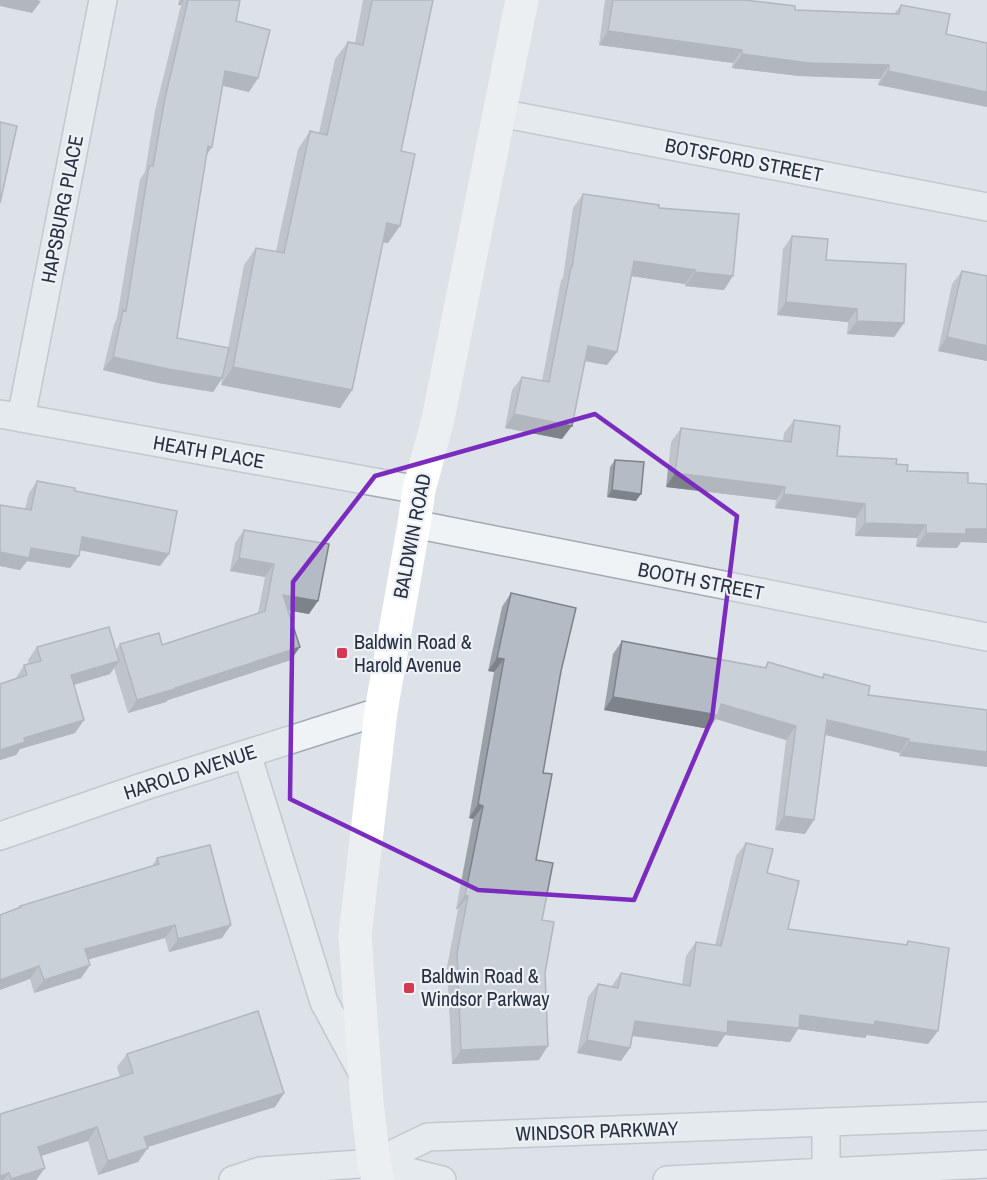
<svg xmlns="http://www.w3.org/2000/svg" width="987" height="1180" font-family="'Archivo Narrow',sans-serif">
	<style>
		.lines { fill: none; stroke-linecap: round; stroke-linejoin: round }
		.street-casing { stroke: #a2a9b2; stroke-width: 30 }
		.street { stroke: #f0f3f6; stroke-width: 27 }
		.secondary { stroke: #fff; stroke-width: 33 }
		.wall { fill: #9ba1a9 }
		.shaded-wall { fill: #7e838a }
		.building { fill: #b4bbc5; stroke: #7e838a; stroke-width: 1.5 }
		.marked { fill: none; stroke: #7b2cbf; stroke-width: 4.5; stroke-linejoin: round }
		.poi-dot { fill: #d73953; stroke: #edf1f6; stroke-width: 2 }
		.labels { text-anchor: middle; stroke-width: 4.5; stroke-linejoin: round; paint-order: stroke }
		.street-label { font-size: 20px; fill: #263040; stroke: #edf1f6 }
		.poi-label { font-size: 20px; fill: #263040; stroke: #edf1f6; text-anchor: start }
	</style>
	<rect width="100%" height="100%" fill="#dde2e8"/>
	<g class="lines">
		<g class="street-casing">
			<path id="street" d="M500 113 987 207
				M0 414 419 490
				M21 418 103 0
				M414 524 987 637
				M247 754 324 1002 364 1076
				M0 836 142 787 381 711
				M374 1163 428 1137 987 1116
				M826 1172V1122
				M233 1180 260 1171 374 1163 442 1180
				M667 1180 987 1164"/>
		</g>
		<use href="#street" class="street"/>
		<path class="secondary" d="M378 1180 374 1163 367 1102 355 936 381 711 414 524 419 490 438 419 522 0"/>
	</g>
	<path class="wall" d="M179 0H240L236 21 258 78 249 92 223 86 206 155 177 338 228 348 244 265 256 248 276 251 298 149 310 131 319 133 335 59 348 42 355 43 363 0H433L401 151 388 243 383 242 352 390 340 408 221 385 222 379 213 392 158 383 103 370 114 324 117 318 140 179 145 172 155 111 181 5H178Z
		M605 0H744L795 10 894 14 901 5 950 14 878 85 880 79 799 76 732 68 733 63 599 45Z
		M583 194 659 208 724 290 685 286V284L631 276 607 365 585 361 562 439 505 428 512 390 522 377 542 381 561 280 563 278 573 208Z
		M792 236 826 260 904 323 894 337 847 334 848 322 777 315 783 249Z
		M962 271 987 276V361L938 351 952 284Z
		M794 420 837 456 896 464 907 471 961 542 957 548 916 547 917 538 855 536 856 518 775 508 776 500 666 487 671 442 681 428 783 441 784 433Z
		M615 460 636 501 607 497 610 467Z
		M37 481 75 491 169 554 160 566 80 550 79 556 70 568 27 561 20 570 0 566V505L25 509 29 493Z
		M244 530 329 544 309 614 288 610 291 660 168 700 166 702 128 713 114 668 110 674 74 685 75 733 20 749 16 755 0 760V684L16 678 24 665 29 664 28 660 37 647 116 650 120 644 162 645 258 613 265 577 230 571 235 543Z
		M511 593 561 671 543 773 536 860 542 920 545 973 539 1060 452 1064 447 967 458 909H456L473 819 469 818 494 672 488 671 502 607Z
		M622 641 764 668 768 662 821 678 824 674 868 695 987 710 899 756 900 753 825 735 805 834 775 830 786 740 716 719 709 729 604 710 613 654Z
		M746 843 767 873 788 929 905 945 908 941 928 1044 867 1035 865 1038 798 1029 790 1042 725 1035 717 1047 632 1036 621 1061 577 1053 588 997 598 984 611 987 621 973 682 984 686 956 696 942 715 945 736 856Z
		M157 858 222 938 169 952 165 938 88 959 90 965 81 978 34 993 30 979 18 908 20 906 152 866Z
		M127 1054 284 1093 275 1107 147 1147 138 1162 98 1175 88 1141 41 1156 45 1168 36 1180H0L120 1077 117 1067Z"/>
	<path class="shaded-wall" d="M0 0H37L41 1 32 13 0 6Z
		M181 0H184L181 5H178Z
		M608 31 742 50 733 63 599 45Z
		M742 54 889 65 880 79 799 76 732 68Z
		M225 71 258 78 249 92 216 84Z
		M888 71 987 92V107L878 85Z
		M208 146 212 147 203 160Z
		M387 223 400 226 388 243 375 241Z
		M634 261 695 270 685 284 624 275Z
		M695 272 733 276 724 290 685 286Z
		M786 302 857 309 848 322 777 315Z
		M857 321 904 323 894 337 847 334Z
		M947 337 987 346V361L938 351Z
		M588 346 617 352 607 365 579 360Z
		M113 357 222 378 213 392 158 383 103 370Z
		M233 367 352 390 340 408 221 385Z
		M514 414 572 426 562 439 505 428Z
		M675 473 785 487 776 500 666 487Z
		M612 490 641 494 636 501 607 497Z
		M784 494 865 504 856 518 775 508Z
		M865 523 926 525 917 538 855 536Z
		M966 529H987V543L961 542 957 548 916 547 926 533Z
		M82 537 169 554 160 566 74 549Z
		M31 548 79 556 70 568 27 561 20 570 0 566V552Z
		M239 558 274 564 265 577 230 571Z
		M283 595 318 601 309 614 274 608Z
		M300 647 291 660 168 700 166 702 128 713 137 700Z
		M497 658 504 659 494 672 488 671Z
		M119 661 110 674 62 688 71 675Z
		M613 697 721 704 796 726 786 740 716 719 709 729 604 710Z
		M84 720 75 733 20 749 16 755 0 760V750L24 738Z
		M827 720 909 739 900 753 818 733Z
		M909 742 987 752V767L899 756Z
		M478 804 483 806 473 819 469 818Z
		M784 816 814 820 805 834 775 830Z
		M465 895 468 896 458 909H456Z
		M175 925 165 938 76 963 85 949Z
		M231 925 222 938 169 952 178 939Z
		M90 965 81 978 34 993 44 980Z
		M39 966 30 979 0 990V980Z
		M800 1015 875 1021 938 1031 928 1044 867 1035 865 1038 798 1029 790 1042 725 1035 717 1047 626 1035 635 1021Z
		M587 1040 630 1048 621 1061 577 1053Z
		M548 1046 539 1060 452 1064 461 1050Z
		M284 1093 275 1107 135 1151 144 1137Z
		M97 1127 88 1141 28 1160 38 1147Z
		M148 1148 138 1162 98 1175 108 1161Z
		M45 1168 36 1180H10L11 1179Z
		M9 1173 3 1180H0V1176Z"/>
	<path class="building" d="M188 0H240L236 21 270 30 258 78 225 71 212 147 208 146 177 338 229 348 222 378 168 369 113 357 123 310 126 311 149 166H153L165 98Z
		M372 0H433L401 151 415 154 400 226 387 223 352 390 233 367 256 248 284 253 310 131 327 135 348 42 363 45Z
		M613 0H744L795 6V10L899 14 901 5 950 14 946 34 987 43V92L888 71 889 65 809 63 742 54V50L608 31Z
		M0 122 17 126 0 203Z
		M583 194 659 205V208L739 214 733 276 695 272V270L634 261 617 352 588 346 572 426 514 414 522 377 549 382 571 267H572Z
		M792 236 828 239 826 260 906 264 904 323 857 321V309L786 302Z
		M962 271 987 276V346L947 337Z
		M794 420 840 426 837 456 897 459 896 464 908 465 907 471 968 473V483L987 484V529H966V534L926 533V525L865 523V504L784 494 785 487 675 473 681 428 791 442Z
		M615 460 644 462 641 494 612 490Z
		M37 481 75 488V491L177 511 169 554 82 537 79 556 31 548 29 558 0 552V505L31 510Z
		M244 530 329 544 318 601 283 595 300 647 175 688V689L137 700 120 644 159 633 162 645 265 611 274 564 239 558Z
		M511 593 576 608 561 671 543 773 552 774 536 860 553 863 542 920 554 922 545 973 548 1046 461 1050 457 953 468 896 465 895 483 806 478 804 504 659 497 658Z
		M109 627 119 661 71 675 84 720 24 738 25 742 0 750V684L27 675 24 665 41 661 37 647Z
		M622 641 766 668 768 662 823 678 824 674 870 686 868 695 987 710V752L909 742V739L827 720 814 820 784 816 796 726 721 704 718 715 613 697Z
		M746 843 773 849 767 873 799 881 788 929 907 945 908 941 949 948 938 1031 875 1021 874 1025 800 1015 799 1028 728 1021 727 1033 635 1021 630 1048 587 1040 598 984 618 988 621 973 690 986 696 942 721 946Z
		M210 845 231 925 178 939 175 925 85 949 90 965 44 980 39 966 0 980V915L21 907 20 906 159 864 157 858Z
		M258 1011 284 1093 144 1137 148 1148 108 1161 97 1127 38 1147 45 1168 11 1179 9 1173 0 1176V1114L133 1073 127 1054Z"/>
	<path d="M0 0H987V1180H0ZM595 414 737 516 712 718 634 900 478 890 290 799 293 582 375 476Z" fill="#dde2e8" fill-opacity=".55" fill-rule="evenodd"/>
	<path class="marked" d="M595 414 737 516 712 718 634 900 478 890 290 799 293 582 375 476Z"/>
	<g class="poi-dot">
		<rect x="336" y="647" width="12" height="12" rx="3"/>
		<rect x="403" y="982" width="12" height="12" rx="3"/>
	</g>
	<g class="labels">
		<g class="street-label">
			<text transform="translate(744 160) rotate(11)" y="7">BOTSFORD STREET</text>
			<text transform="translate(62 209) rotate(-79)" y="7">HAPSBURG PLACE</text>
			<text transform="translate(209 452) rotate(10)" y="7">HEATH PLACE</text>
			<text transform="translate(412 536) rotate(-79)" y="7">BALDWIN ROAD</text>
			<text transform="translate(701 581) rotate(11)" y="7">BOOTH STREET</text>
			<text transform="translate(190 772) rotate(-18)" y="7">HAROLD AVENUE</text>
			<text transform="translate(597 1131) rotate(-2)" y="7">WINDSOR PARKWAY</text>
		</g>
		<g class="poi-label">
			<text x="354" y="649">Baldwin Road &amp;<tspan x="354" dy="23">Harold Avenue</tspan></text>
			<text x="421" y="983">Baldwin Road &amp;<tspan x="421" dy="23">Windsor Parkway</tspan></text>
		</g>
	</g>
</svg>
